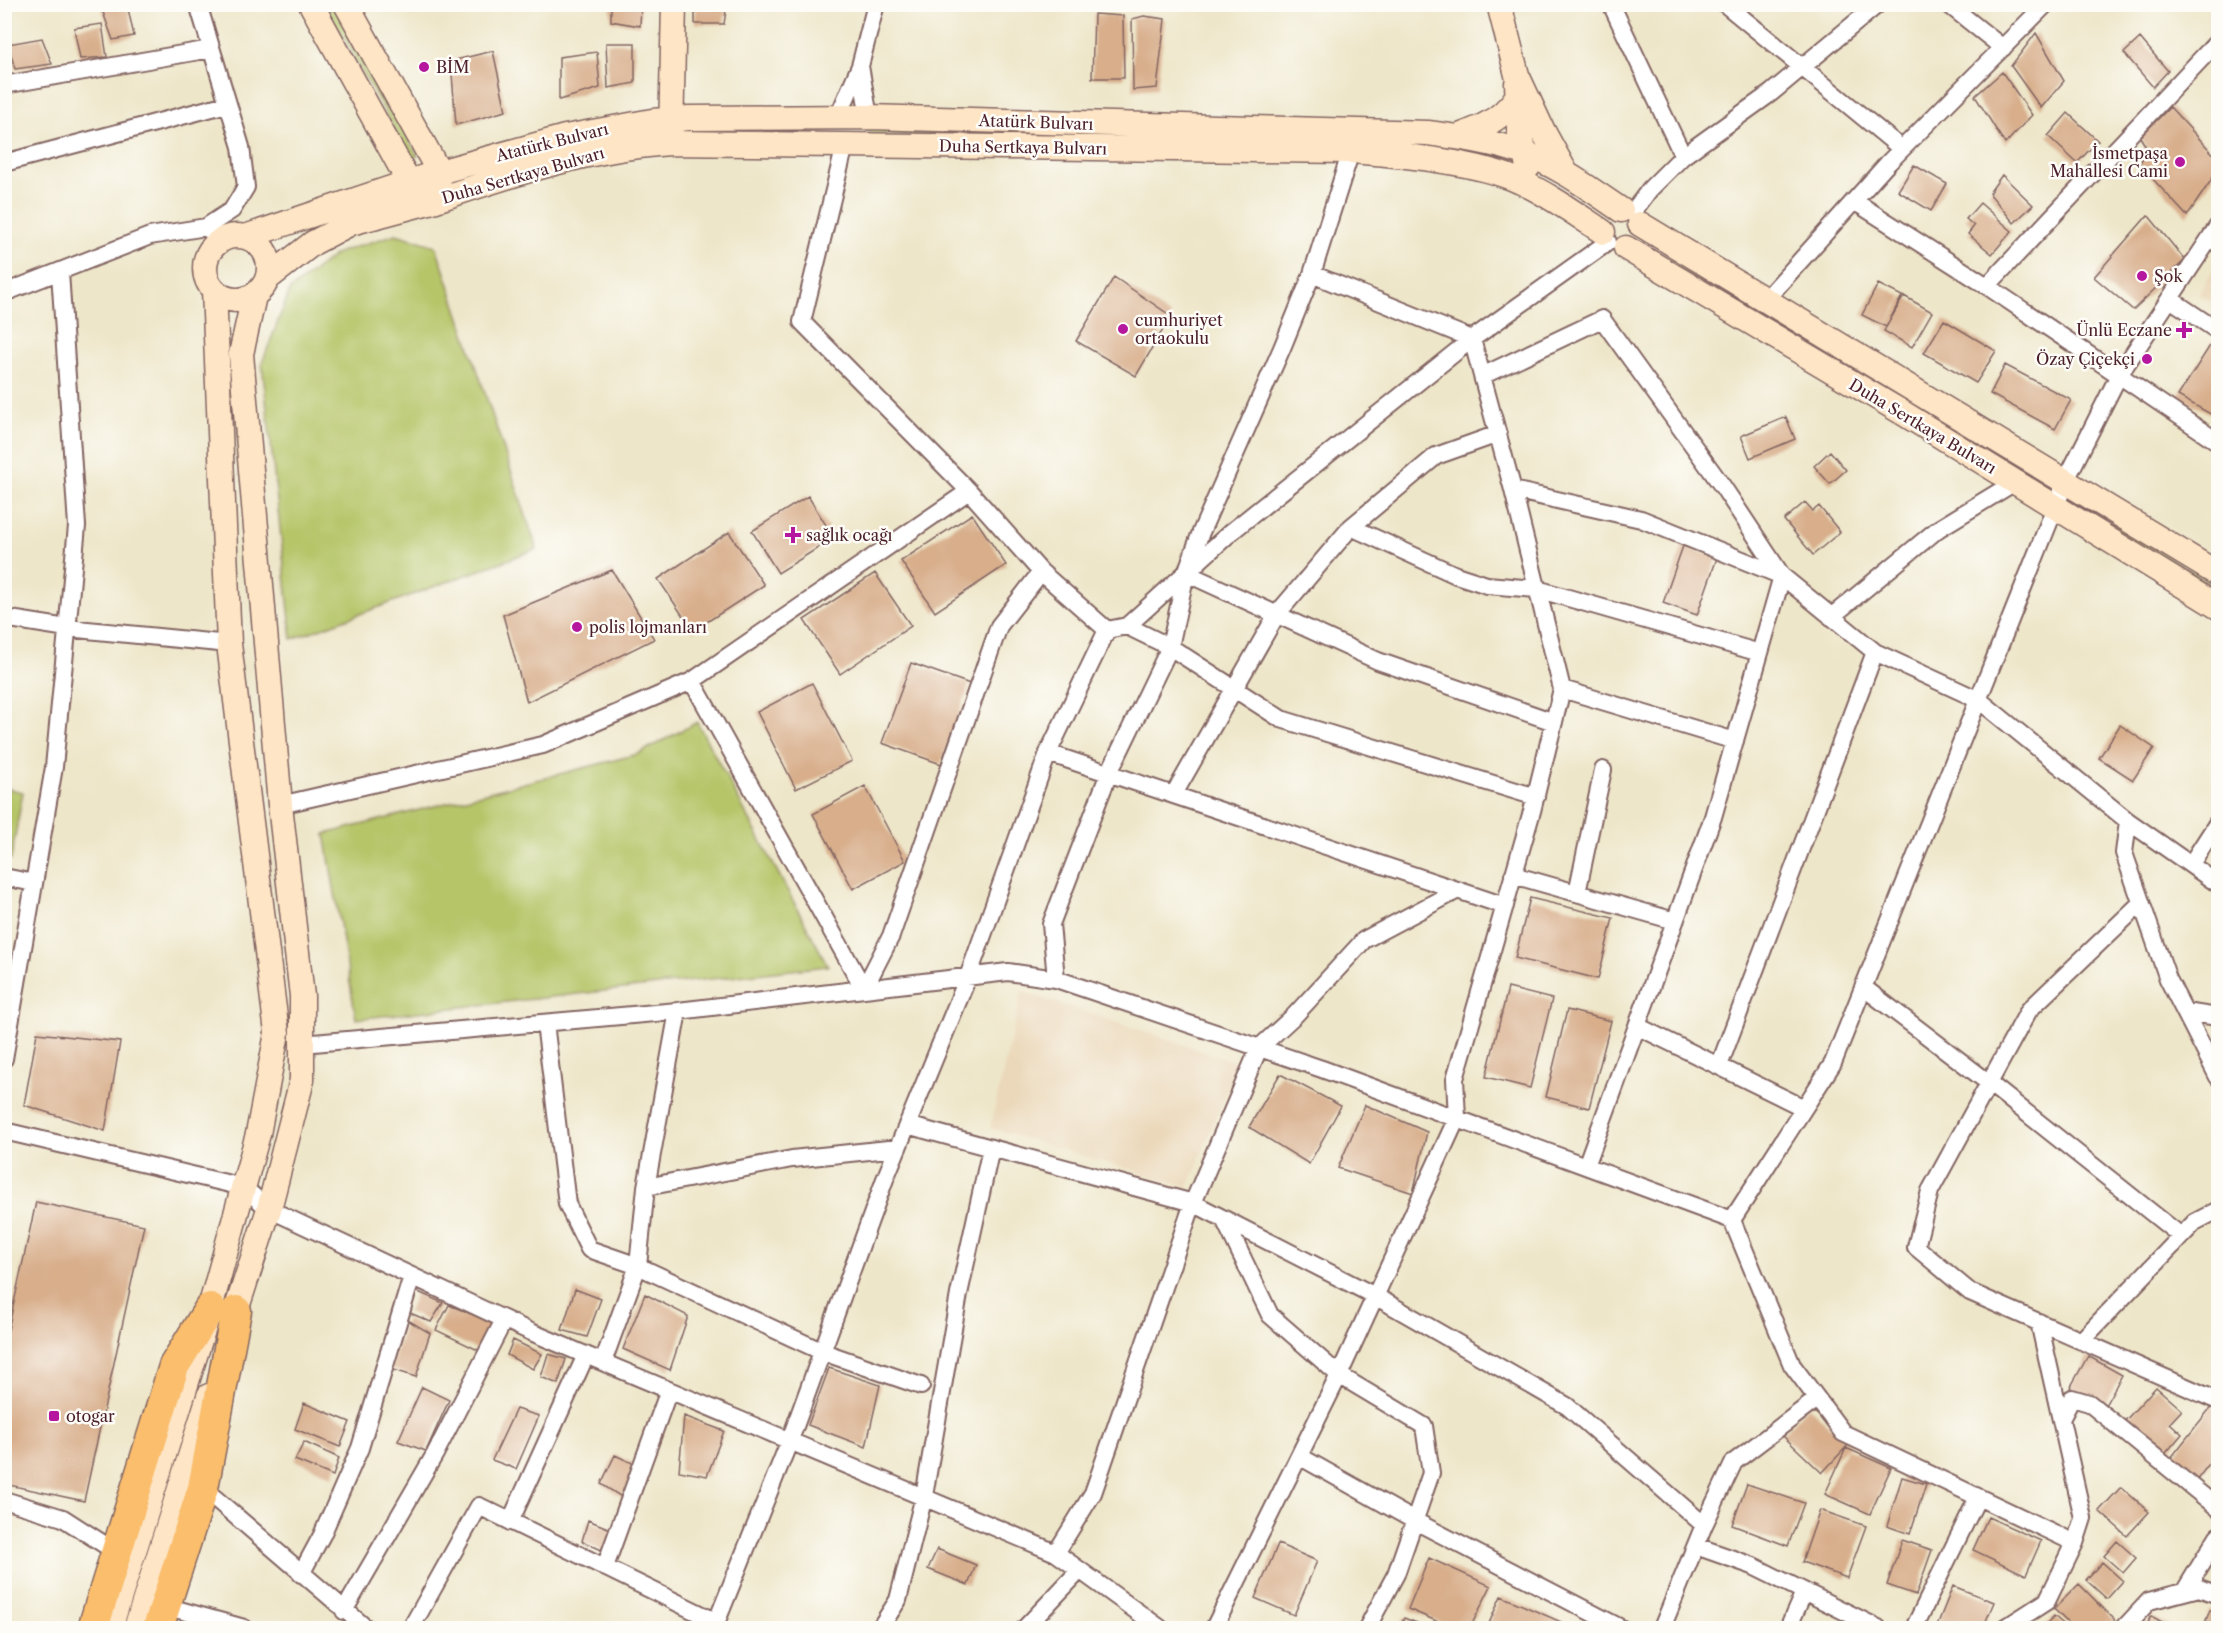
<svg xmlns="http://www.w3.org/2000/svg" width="2223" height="1633" font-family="'Libre Caslon Text',serif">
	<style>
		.built { fill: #ebd8ba }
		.green { fill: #b5c567; stroke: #807249; stroke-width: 1.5 }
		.building { fill: #d8ae8b }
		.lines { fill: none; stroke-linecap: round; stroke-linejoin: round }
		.street-casing { stroke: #836562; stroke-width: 20 }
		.secondary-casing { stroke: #836562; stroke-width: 27 }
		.highway-casing { stroke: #836562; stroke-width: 33 }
		.street { stroke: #fff; stroke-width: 16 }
		.secondary { stroke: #fde5c5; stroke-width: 24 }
		.highway { stroke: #fabe6d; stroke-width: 30 }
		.poi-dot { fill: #b5179e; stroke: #fdfcf7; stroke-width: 2 }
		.labels { text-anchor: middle; stroke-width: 5; stroke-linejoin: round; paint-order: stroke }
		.poi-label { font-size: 16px; fill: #4a1f2b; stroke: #fdfcf7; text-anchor: start }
		.street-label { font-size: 16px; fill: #4a1f2b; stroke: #fdfcf7 }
	</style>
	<rect width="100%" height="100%" fill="#fdfcf7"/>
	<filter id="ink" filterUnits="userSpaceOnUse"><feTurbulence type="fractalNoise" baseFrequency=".0167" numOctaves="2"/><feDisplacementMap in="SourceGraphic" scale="12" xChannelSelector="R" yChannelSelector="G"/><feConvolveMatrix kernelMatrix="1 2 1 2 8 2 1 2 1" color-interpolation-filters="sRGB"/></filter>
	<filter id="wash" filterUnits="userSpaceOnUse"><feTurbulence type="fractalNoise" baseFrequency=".008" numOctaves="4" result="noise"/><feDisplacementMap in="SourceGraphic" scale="24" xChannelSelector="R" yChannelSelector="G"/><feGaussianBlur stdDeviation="1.35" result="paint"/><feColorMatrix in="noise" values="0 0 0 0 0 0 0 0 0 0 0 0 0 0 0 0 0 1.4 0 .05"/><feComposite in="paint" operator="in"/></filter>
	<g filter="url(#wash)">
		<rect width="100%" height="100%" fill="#eee6c9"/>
		<path class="built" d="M2218 261V306L2199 294Z
			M1022 991 1239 1063 1188 1187 990 1128Z"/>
		<path class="green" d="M325 5H335L418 156 410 157Z
			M868 128 1341 136 1456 147 1515 158 1518 170 1342 142 1074 135 868 134Z
			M396 234 436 246 537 549 292 639 262 363 290 290 337 253Z
			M1650 248 2037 475 2035 480 1648 252Z
			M2091 509 2218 588V593L2090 514Z
			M697 722 828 966 356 1019 325 834 638 754Z
			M5 788 23 792 11 859 5 858Z"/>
		<g id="blocks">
			<path class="building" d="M100 4H127L134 36 113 40Z
				M611 4H641L640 26 611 21Z
				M695 4H727L724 24H695Z
				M1094 14 1123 16 1124 78H1092Z
				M1144 16 1165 19 1157 88 1133 90 1132 19Z
				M102 24 107 57 80 59 74 28Z
				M2036 33 2064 81 2041 108 2011 66Z
				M42 38 52 64 15 69 8 44Z
				M2140 38 2168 71 2153 87 2124 53Z
				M606 43H635V83L608 88Z
				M493 51 506 111 456 125 451 61Z
				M597 52 600 88 559 100V57Z
				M2002 72 2032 115 2005 144 1975 96Z
				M2170 107 2218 159V170L2187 216 2139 164 2148 150 2140 137Z
				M2068 113 2098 141 2077 163 2048 136Z
				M1914 165 1947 184 1931 211 1898 191Z
				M2002 175 2033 205 2014 223 1989 193Z
				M1980 203 2012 231 1992 254 1968 234 1974 226 1966 219Z
				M2148 215 2185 260 2133 310 2094 277Z
				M1114 277 1171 316 1136 376 1076 341Z
				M1878 284 1902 296 1886 327 1862 315Z
				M1904 296 1932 312 1912 347 1884 331Z
				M1944 320 1996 351 1976 383 1924 353Z
				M2213 341 2218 344V408L2214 416 2178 396Z
				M2005 365 2071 400 2055 429 1990 394Z
				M1786 417 1795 439 1750 458 1741 436Z
				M1830 451 1846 470 1830 484 1814 466Z
				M808 496 834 538 778 573 752 531Z
				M1805 502 1813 511 1819 506 1840 532 1813 555 1784 520Z
				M972 514 1006 565 935 612 901 561Z
				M729 532 764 585 693 631 658 579Z
				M1683 546 1717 558 1697 615 1663 603Z
				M612 570 654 639 527 702 503 615Z
				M875 573 911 626 840 674 804 620Z
				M911 663 970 684 941 764 882 743Z
				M812 683 852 761 796 789 757 712Z
				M2120 725 2154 748 2133 780 2099 758Z
				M865 786 905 861 853 889 813 814Z
				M1530 898 1613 918 1598 979 1515 958Z
				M1508 988 1552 999 1530 1088 1486 1077Z
				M1567 1010 1611 1021 1589 1108 1546 1097Z
				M37 1033 120 1042 105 1131 24 1105Z
				M1280 1074 1341 1106 1309 1164 1249 1127Z
				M1365 1105 1427 1132 1413 1193 1338 1168Z
				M36 1202 144 1225 84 1501 4 1484V1348Z
				M575 1289 601 1299 587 1337 562 1330Z
				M416 1291 443 1303 431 1322 408 1312Z
				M645 1294 688 1316 670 1370 623 1349Z
				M449 1305 494 1323 482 1352 436 1330Z
				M406 1319 430 1333 416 1377 391 1369Z
				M513 1340 542 1354 533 1369 507 1355Z
				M548 1354 566 1359 558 1384 541 1377Z
				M2088 1356 2122 1375 2104 1407 2070 1388Z
				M829 1368 880 1385 866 1447 808 1425Z
				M422 1387 449 1400 426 1451 398 1441Z
				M2156 1387 2182 1410 2170 1423 2182 1434 2160 1460 2123 1423Z
				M304 1403 350 1422 340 1447 295 1429Z
				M1808 1406 1849 1444 1822 1473 1782 1435Z
				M2212 1406 2218 1410V1452L2193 1485 2166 1464Z
				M516 1409 539 1416 516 1469 492 1460Z
				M684 1416 724 1431 707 1476 679 1471Z
				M304 1442 339 1458 333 1476 295 1460Z
				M1846 1448 1891 1468 1870 1514 1825 1494Z
				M615 1455 639 1466 623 1498 601 1484Z
				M1902 1477 1926 1484 1910 1534 1887 1526Z
				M1747 1484 1804 1503 1788 1546 1732 1525Z
				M2121 1487 2149 1512 2127 1536 2099 1511Z
				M1820 1510 1866 1526 1847 1578 1802 1562Z
				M1988 1517 2041 1541 2026 1575 1973 1550Z
				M588 1520 613 1530 608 1553 582 1541Z
				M1902 1540 1932 1550 1916 1595 1887 1585Z
				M2117 1541 2136 1558 2123 1573 2104 1556Z
				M1278 1544 1317 1561 1294 1615 1255 1598Z
				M937 1549 976 1565 968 1585 928 1569Z
				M1429 1558 1491 1586 1470 1628H1453L1408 1609Z
				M2102 1562 2123 1581 2107 1599 2086 1580Z
				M2079 1584 2115 1620 2107 1628H2073L2054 1609Z
				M1953 1586 1994 1602 1983 1628H1936Z
				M1501 1596 1566 1624 1564 1628H1487Z
				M2210 1610 2218 1613V1628H2203Z
				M2054 1616 2068 1628H2042Z
				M2151 1616 2173 1628H2144Z
				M1404 1618 1430 1628H1399Z"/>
		</g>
	</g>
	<g filter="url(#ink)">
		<use href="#blocks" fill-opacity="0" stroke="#836562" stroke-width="1.5"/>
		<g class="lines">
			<g class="street-casing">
				<path id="street" d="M1611 4 1683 156
					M1725 4 1902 149
					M1948 4 2003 48
					M860 66 869 117
					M4 85 211 49
					M838 117 860 66 876 4
					M845 145 802 322 969 491 1041 572 1107 630 1127 626 1231 532 1472 339 1608 242
					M4 163 227 104
					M1854 201 1987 286 2218 442
					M1632 213 1650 189 1683 156 1771 93 1878 4
					M206 227 221 240
					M1987 286 2218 41
					M4 293 150 236 206 227 232 210 246 187 241 147 198 4
					M1766 299 1888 163 2046 4
					M2170 299 2218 331
					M1482 376 1602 319 1723 487 1782 576 1713 817 1586 1166
					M1513 490 1641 519 1782 576 1875 652 1979 700 2128 821 2218 884
					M1351 527 1456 575 1487 585 1537 589 1760 653
					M1186 573 1378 661 1554 722
					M1831 617 1938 529 2015 482
					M4 618 67 628 229 644
					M1127 626 1170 647 1281 719 1536 797
					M692 681 864 989
					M1562 689 1735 741
					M1048 753 1505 906
					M1174 794 1277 614 1351 527 1436 456 1498 434
					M280 805 543 745 692 681 969 491
					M2128 821 2124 853 2168 979 2218 1077
					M2191 864 2218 822
					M1513 875 1675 921
					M4 877 34 883
					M1577 893 1603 770
					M2141 903 2029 1010 1930 1191 1916 1247 1970 1292 2218 1401
					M1056 979 1051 924 1109 773 1170 647 1186 573 1201 532 1282 348 1312 274 1351 151
					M1863 987 1989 1083 2181 1236
					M864 989 891 936 999 626 1041 572
					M678 1011 646 1187 638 1266 823 1352 921 1386
					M2185 1012 2218 1017
					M545 1023 567 1204 589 1249 638 1266 603 1362
					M1637 1026 1804 1108
					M302 1044 678 1011 1008 972 1056 979 1322 1069 1732 1220
					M4 1059 54 767 77 526 60 272
					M1719 1066 1875 652
					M907 1125 1193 1203 1375 1296 1567 1406 1704 1525
					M4 1131 243 1187 269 1209 531 1332 1056 1553 1160 1628
					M646 1187 792 1159 898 1148
					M1224 1219 1270 1315 1339 1375 1424 1426 1431 1473 1396 1574 1367 1628
					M2081 1341 2195 1222 2218 1210
					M2061 1419 2072 1398 2089 1403 2218 1508
					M1299 1456 1415 1521 1621 1628
					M203 1488 366 1628
					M4 1500 63 1518 116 1552
					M510 1522 586 1355
					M2075 1543 1843 1433 1792 1365 1732 1220 1833 1063 2066 480 2119 375 2218 226
					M1696 1546 1753 1566 1878 1628
					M1056 1553 1093 1493 1193 1203 1259 1048 1295 1015 1364 940 1458 890
					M605 1567 669 1390
					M301 1574 322 1535 360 1448 412 1276
					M2184 1592 2218 1536
					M165 1606 244 1628
					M344 1611 435 1454 504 1320
					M411 1628 479 1506 717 1622
					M714 1628 790 1440 885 1179 968 977 1048 753 1107 630
					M880 1628 898 1600 924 1496 959 1294 991 1148
					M1025 1628 1080 1570
					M1214 1628 1339 1375 1457 1118 1455 1079 1532 811 1562 689 1513 490 1472 339 1312 274
					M1662 1628 1704 1525 1734 1462 1817 1399
					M1788 1628 1804 1592
					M1914 1628 1978 1497
					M2005 1628 2047 1601 2075 1543 2083 1518 2039 1322
					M2124 1628 2149 1601 2199 1588 2218 1595"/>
			</g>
			<g class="secondary-casing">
				<path id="secondary" d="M311 4 409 182 417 192 433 201C510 175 589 148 671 143L1351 151C1399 155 1478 161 1521 182 1550 195 1577 215 1603 232
					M1499 4 1517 75 1543 131 1566 173
					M1517 83 1519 129 1528 167
					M671 134 674 4
					M1457 137C1481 128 1501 120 1516 98
					M1640 224 2218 574
					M205 268a32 32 0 1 1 64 0a32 32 0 1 1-64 0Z
					M245 237 439 172 565 137 652 121 689 118 869 117 1428 133C1459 137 1494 142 1524 153 1559 166 1590 189 1621 210
					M1626 248 1903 413 2218 607
					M268 278 313 243 351 223 433 201 437 192 439 172 346 4
					M230 1329 269 1209 302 1080V996L280 805 241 354 254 296
					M110 1628 210 1308 258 1134 277 1033 229 644 214 290
					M136 1628 209 1396"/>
			</g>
			<g class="highway-casing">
				<path id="highway" d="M93 1628 174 1366 210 1308
					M158 1628 203 1488 236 1311"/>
			</g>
			<use href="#street" class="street"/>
			<use href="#secondary" class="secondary"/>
			<use href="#highway" class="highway"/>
		</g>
	</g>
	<g class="poi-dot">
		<circle cx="424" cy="67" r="6"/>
		<circle cx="2180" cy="162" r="6"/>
		<circle cx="2142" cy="276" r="6"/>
		<circle cx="1123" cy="329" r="6"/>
		<path d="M2181 321h6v6h6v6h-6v6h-6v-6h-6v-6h6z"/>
		<circle cx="2147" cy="359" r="6"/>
		<path d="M790 526h6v6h6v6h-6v6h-6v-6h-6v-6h6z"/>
		<circle cx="577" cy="627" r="6"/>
		<rect x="48" y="1410" width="12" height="12" rx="3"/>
	</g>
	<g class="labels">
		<g class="poi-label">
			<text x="436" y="73">BİM</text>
			<text x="2168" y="159" text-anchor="end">İsmetpaşa<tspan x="2168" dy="18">Mahallesi Cami</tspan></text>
			<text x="2154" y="282">Şok</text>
			<text x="1135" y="326">cumhuriyet<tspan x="1135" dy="18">ortaokulu</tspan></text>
			<text x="2172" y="336" text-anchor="end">Ünlü Eczane</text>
			<text x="2135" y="365" text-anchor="end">Özay Çiçekçi</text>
			<text x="806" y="541">sağlık ocağı</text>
			<text x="589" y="633">polis lojmanları</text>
			<text x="66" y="1422">otogar</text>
		</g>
		<g class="street-label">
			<text transform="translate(1036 122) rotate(2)" y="6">Atatürk Bulvarı</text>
			<text transform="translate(552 142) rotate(-14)" y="6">Atatürk Bulvarı</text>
			<text transform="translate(1023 147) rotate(1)" y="6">Duha Sertkaya Bulvarı</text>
			<text transform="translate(523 175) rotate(-16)" y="6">Duha Sertkaya Bulvarı</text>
			<text transform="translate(1923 426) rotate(31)" y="6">Duha Sertkaya Bulvarı</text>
		</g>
	</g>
	<rect width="2223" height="1633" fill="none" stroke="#fdfcf7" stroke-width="24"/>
</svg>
